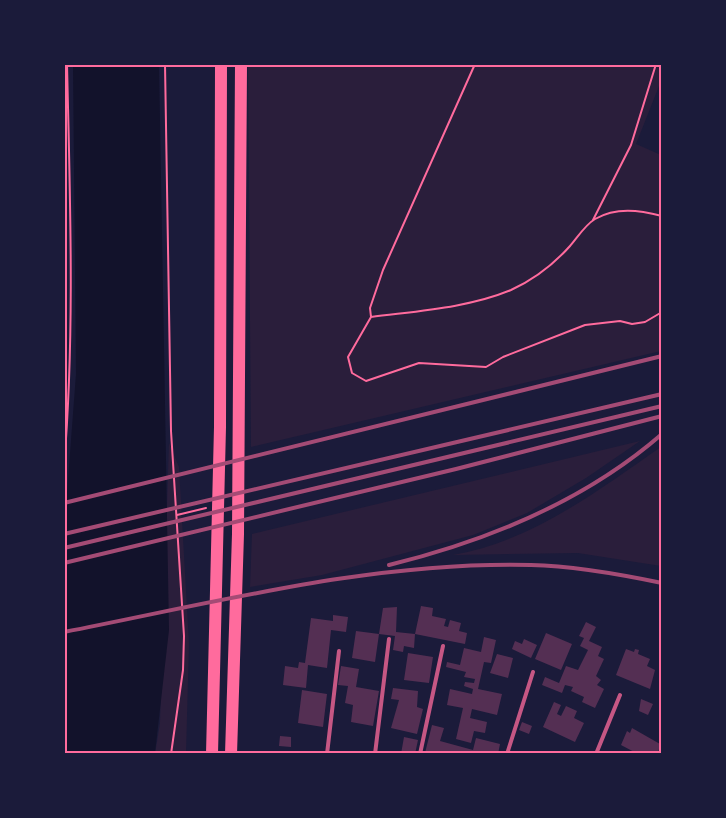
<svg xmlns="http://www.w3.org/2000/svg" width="726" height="818" font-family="'Fira Sans',sans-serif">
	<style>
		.green { fill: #2a1e3b }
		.water { fill: #12122b }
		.building { fill: #542f53 }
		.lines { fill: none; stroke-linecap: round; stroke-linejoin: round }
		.path { stroke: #ff6b9d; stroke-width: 2 }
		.service { stroke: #c65784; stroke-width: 4 }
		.trunk { stroke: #ff6b9d; stroke-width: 12 }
		.rail { stroke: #a44b75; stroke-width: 4 }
		.neatline { fill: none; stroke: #ff6b9d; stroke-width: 2 }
	</style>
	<rect width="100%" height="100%" fill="#1b1b3a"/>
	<path class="green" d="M248 65H661V81L636 144 661 155V351L251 447Z
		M640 441 586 478 527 513 473 535 322 575 250 587 252 534Z
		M169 443 179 467 189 644 186 753 155 754 160 723Z
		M661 447V566L578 553 453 555C532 541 596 492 661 447Z"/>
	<path class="water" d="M73 65H159L169 630 155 753H65L64 533 76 374Z"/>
	<path class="building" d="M421 606 433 608 432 616 446 619 444 626 448 627 450 620 461 623 459 631 467 633 465 644 415 634Z
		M397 607 396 632 415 634 414 648 404 646 403 652 393 650 395 636 379 634 383 608Z
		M333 615 348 617 346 632 331 630 327 668 308 665 306 688 283 685 285 666 298 668 299 662 305 663 311 618 333 621Z
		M586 622 596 627 589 641 602 647 598 656 604 659 596 676 601 680 597 685 604 689 595 708 582 702 584 697 571 691 573 687 565 685 562 693 542 685 545 677 559 683 566 666 578 670 588 650 580 646 584 638 579 636Z
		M356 631 379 634 375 662 352 658Z
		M546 633 572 644 561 670 535 659Z
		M484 637 496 640 491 663 484 662 478 689 502 694 497 715 472 709 470 718 487 722 485 733 474 731 471 743 456 739 463 708 447 705 450 689 472 694 473 689 464 686 465 682 474 683 475 679 464 677 466 672 446 667 447 662 460 665 464 648 481 652Z
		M524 639 537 645 531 658 512 649 515 641 522 644Z
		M626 649 634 652 635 649 639 650 638 654 650 659 647 666 655 670 650 689 616 675Z
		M408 653 433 657 429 683 404 680Z
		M497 654 513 658 508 678 490 673Z
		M341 666 359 669 356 687 379 691 373 726 351 722 353 705 345 703 348 686 338 685Z
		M393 688 418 691 417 707 423 709 417 734 391 728 399 700 391 699Z
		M302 690 327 694 323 727 298 723Z
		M641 699 653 704 648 715 639 711Z
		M554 702 561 705 557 714 561 716 566 706 577 711 574 718 584 723 575 742 543 727Z
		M522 722 532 726 529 734 519 730Z
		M432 725 444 728 440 741 473 750 476 738 500 744 498 754 425 753Z
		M632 728 660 744 658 754H638L621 745 627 731 630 733Z
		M280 736 291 737V747L279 746Z
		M404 737 418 740 415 754H401Z"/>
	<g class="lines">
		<path class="path" d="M165 64 171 431 184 636 183 670 171 754
			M475 64 383 270 370 308 371 317 348 357 352 373 366 381 419 363 486 367 503 357 585 325 620 321 632 324 645 322 662 312
			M593 220 631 145 656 64
			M371 317C416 311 468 308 511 290 533 280 553 265 570 246 577 238 585 225 595 219 616 207 639 210 662 216
			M64 466C75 332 70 198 67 64
			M177 515 206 508"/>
		<path class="service" d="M327 754 339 651
			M375 754 389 639
			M420 754 443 646
			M507 754 533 672
			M596 754 620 695"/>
		<path class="trunk" d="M212 754 220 427 221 64
			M231 754 238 534 241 64"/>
		<path class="rail" d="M64 503 662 356
			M64 534 662 394
			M64 548 662 406
			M64 563 456 469 662 416
			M389 565C487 541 585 501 662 434
			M64 632C218 602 374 561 531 565 575 566 619 574 662 583"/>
	</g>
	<rect width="726" height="818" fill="none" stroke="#1b1b3a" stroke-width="132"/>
	<rect x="66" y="66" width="594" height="686" class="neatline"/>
</svg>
